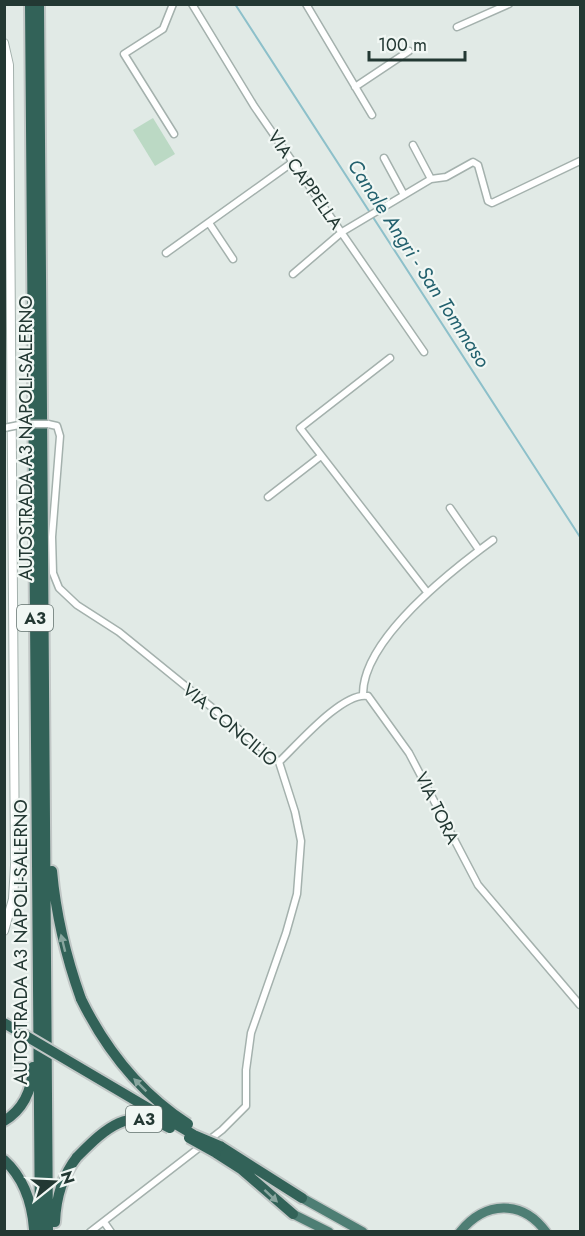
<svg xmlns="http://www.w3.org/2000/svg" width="585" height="1236" font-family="Jost,sans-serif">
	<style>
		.green { fill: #bbd9c4 }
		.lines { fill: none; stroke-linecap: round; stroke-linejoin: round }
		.stream { stroke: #8dc0ca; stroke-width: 2 }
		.minor-casing { stroke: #a4b1ad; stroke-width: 9 }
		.tertiary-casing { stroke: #a4b1ad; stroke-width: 10 }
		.trunk-casing { stroke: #c1c7c6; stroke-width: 12 }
		.motorway-casing { stroke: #c1c7c6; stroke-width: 14 }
		.minor { stroke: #fff; stroke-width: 6 }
		.tertiary { stroke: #fff; stroke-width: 8 }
		.trunk { stroke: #4e7e74; stroke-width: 9 }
		.motorway { stroke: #326258; stroke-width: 10 }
		.minor-bridge-casing { stroke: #a4b1ad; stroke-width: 9; stroke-linecap: butt }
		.motorway-bridge-casing { stroke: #c1c7c6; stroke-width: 14; stroke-linecap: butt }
		.minor-bridge { stroke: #fff; stroke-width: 6 }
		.motorway-bridge { stroke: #326258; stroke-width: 10 }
		.oneway { fill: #88a59e }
		.labels { text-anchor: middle; stroke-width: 4.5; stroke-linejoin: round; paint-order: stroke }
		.shield { fill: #f1f7f4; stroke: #61716d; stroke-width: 1.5 }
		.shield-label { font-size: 16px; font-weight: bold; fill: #233833 }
		.street-label { font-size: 18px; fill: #233833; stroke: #f1f7f4 }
		.water-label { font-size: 20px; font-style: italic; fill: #23616e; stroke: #f1f7f4 }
	</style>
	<rect width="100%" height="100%" fill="#e1eae6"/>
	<path class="green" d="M153 118 175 154 155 166 133 130Z"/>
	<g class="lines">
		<path class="stream" d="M235 4 580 537"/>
		<g class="minor-casing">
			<path id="minor" d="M173 4 163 29 124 54 174 134
				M192 4 254 106 424 352
				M306 4 372 115
				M457 27 509 4
				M355 87 409 51
				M413 145 431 179
				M384 158 404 195
				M209 223 233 259
				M166 253 293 162
				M293 274 342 232 431 179 446 177 473 162 478 165 488 201 492 203 580 161
				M390 358 300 428 427 592
				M48 424 57 426 60 436 52 537 53 573 59 588 77 605 119 632 279 762 295 812 301 841 297 894 286 933 251 1033 246 1070V1106L222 1130 90 1232
				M268 497 321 456
				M450 508 479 550
				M363 695C362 640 452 570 493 540
				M279 762C297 745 343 691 368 696L409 753 478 885 580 1005
				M104 1222 111 1232"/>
		</g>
		<g class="tertiary-casing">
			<path id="tertiary" d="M4 43 9 65 15 865 13 899 4 931"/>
		</g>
		<g class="trunk-casing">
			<path id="trunk" d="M302 1198 363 1232
				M293 1214 329 1232
				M460 1232C485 1201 522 1199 546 1232"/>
		</g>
		<g class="motorway-casing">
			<path id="motorway" d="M30 4 40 1232
				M39 4 48 1232
				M52 871C56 916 66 957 81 999
				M4 1121C24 1109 32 1089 33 1067
				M220 1146 302 1198
				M216 1153 241 1169 293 1214
				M4 1160C24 1178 32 1203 34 1229
				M55 1222C56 1198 62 1176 77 1157"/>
		</g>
		<use href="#minor" class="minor"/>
		<use href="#tertiary" class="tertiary"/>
		<use href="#trunk" class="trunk"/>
		<use href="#motorway" class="motorway"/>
		<g class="minor-bridge-casing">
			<path id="minor-bridge" d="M28 424H48
				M4 428 19 425"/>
		</g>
		<g class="motorway-bridge-casing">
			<path id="motorway-bridge" d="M81 999C106 1050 140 1093 188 1124
				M4 1023 194 1135 220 1146
				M189 1138 216 1153
				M77 1157C105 1129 128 1105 170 1128"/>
		</g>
		<use href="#minor-bridge" class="minor-bridge"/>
		<use href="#motorway-bridge" class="motorway-bridge"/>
	</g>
	<defs><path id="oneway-solid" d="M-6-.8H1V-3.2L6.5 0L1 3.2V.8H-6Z" transform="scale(1.5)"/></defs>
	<g class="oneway">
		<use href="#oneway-solid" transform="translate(63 943) rotate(-104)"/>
		<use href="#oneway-solid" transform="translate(140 1085) rotate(-135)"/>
		<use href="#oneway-solid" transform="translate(271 1196) rotate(43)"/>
	</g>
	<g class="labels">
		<g class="shield">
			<rect x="17" y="605" width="36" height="26" rx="4.5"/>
			<rect x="126" y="1106" width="36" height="26" rx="4.5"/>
		</g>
		<g class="shield-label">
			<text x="35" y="624">A3</text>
			<text x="144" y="1125">A3</text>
		</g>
		<g class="street-label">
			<text transform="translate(305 180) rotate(55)" y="6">VIA CAPPELLA</text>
			<text transform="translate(26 438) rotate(-90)" y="6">AUTOSTRADA A3 NAPOLI-SALERNO</text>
			<text transform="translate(230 725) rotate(40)" y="6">VIA CONCILIO</text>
			<text transform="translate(437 808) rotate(64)" y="6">VIA TORA</text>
			<text transform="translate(21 942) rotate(-90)" y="6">AUTOSTRADA A3 NAPOLI-SALERNO</text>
		</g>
		<g class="water-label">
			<text transform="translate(419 263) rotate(57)" y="7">Canale Angri - San Tommaso</text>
		</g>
	</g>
	<rect width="585" height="1236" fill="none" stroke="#233833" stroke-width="12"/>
	<g transform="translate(54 1182) rotate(72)" stroke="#f1f7f4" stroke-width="4.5" paint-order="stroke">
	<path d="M0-4.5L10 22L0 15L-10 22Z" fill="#233833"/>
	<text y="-9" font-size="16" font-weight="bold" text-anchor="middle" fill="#233833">N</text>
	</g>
	<path d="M369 51v9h96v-9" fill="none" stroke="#233833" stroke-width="3"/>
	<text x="378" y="51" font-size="18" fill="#233833" stroke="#f1f7f4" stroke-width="4.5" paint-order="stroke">100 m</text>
</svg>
